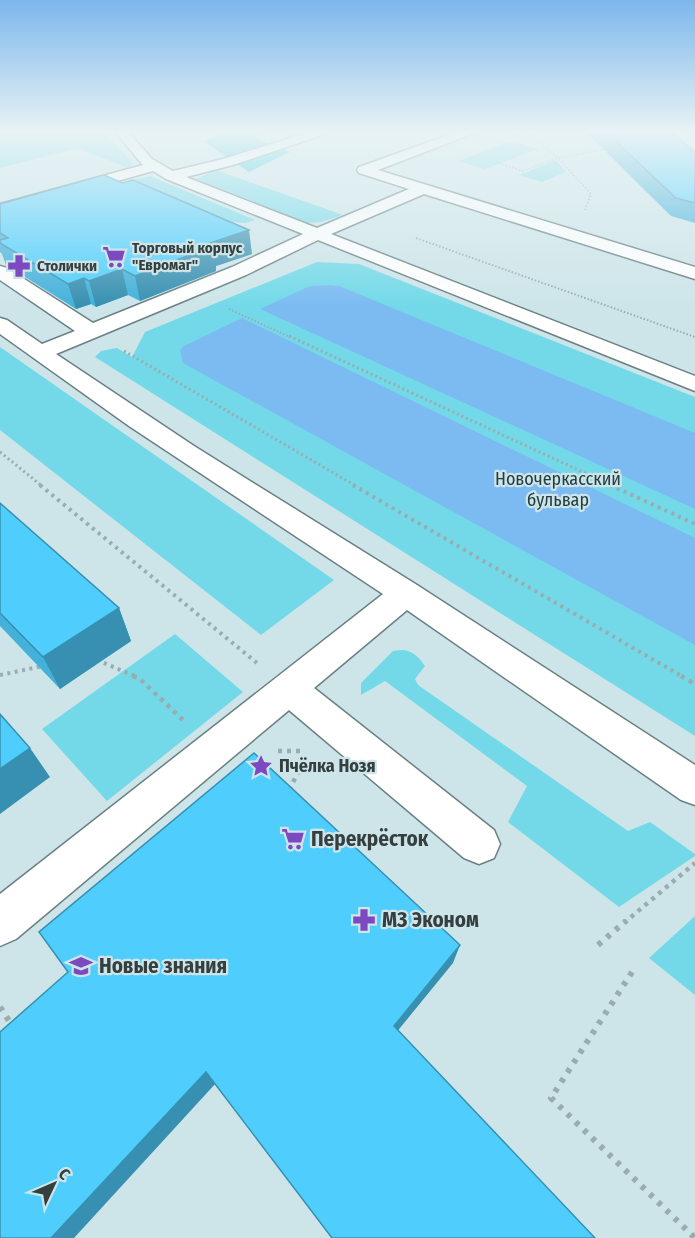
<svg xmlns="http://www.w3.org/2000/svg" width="695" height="1238" font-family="'Fira Sans Condensed',sans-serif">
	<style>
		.green { fill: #73d9e8 }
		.forest { fill: #1cc9dd }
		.water { fill: #7bbbf2 }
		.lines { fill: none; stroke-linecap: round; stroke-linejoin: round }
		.minor-casing { stroke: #6a8083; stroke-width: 3 }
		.path-far5 { stroke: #99acaf; stroke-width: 1.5; stroke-dasharray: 1.5 2; stroke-linecap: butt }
		.path-far4 { stroke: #99acaf; stroke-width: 2; stroke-dasharray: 1.5 2; stroke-linecap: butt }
		.path-far3 { stroke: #99acaf; stroke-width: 3; stroke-dasharray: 2 3; stroke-linecap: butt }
		.path-far2 { stroke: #99acaf; stroke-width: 4; stroke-dasharray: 3 4.5; stroke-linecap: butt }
		.path-far1 { stroke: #99acaf; stroke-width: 4.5; stroke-dasharray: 4 5; stroke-linecap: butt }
		.path { stroke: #99acaf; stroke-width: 6; stroke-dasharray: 4.5 7; stroke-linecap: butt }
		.minor { fill: #fff; fill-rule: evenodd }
		.wall { fill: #44b1da }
		.shaded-wall { fill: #3790b1 }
		.building { fill: #4fcefd; stroke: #3790b1; stroke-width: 1.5 }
		.labels { text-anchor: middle; stroke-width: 4.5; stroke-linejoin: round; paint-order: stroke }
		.far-poi-label { font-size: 15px; font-weight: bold; fill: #353f40; stroke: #cde5e9; text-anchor: start }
		.park-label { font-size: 18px; fill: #243d41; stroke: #cde5e9 }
		.poi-label { font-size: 18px; font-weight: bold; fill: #353f40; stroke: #cde5e9; text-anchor: start }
		.near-poi-label { font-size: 21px; font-weight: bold; fill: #353f40; stroke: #cde5e9; text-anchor: start }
	</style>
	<rect width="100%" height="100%" fill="#cde5e9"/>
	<path class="green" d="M0 132H103L133 163 128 168 78 148 0 168Z
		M511 141 538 149 485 169 458 161Z
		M556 160 566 172 542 182 519 175Z
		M216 170 343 215 321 222 308 223 196 179Z
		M150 176 255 220 245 223 233 222 123 182Z
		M317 262 359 264 695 397V736L95 357 101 351 117 348 132 357 145 332Z
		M0 347 334 580 261 635 0 430Z
		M175 634 243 692 107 801 42 729Z
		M401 650C412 650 419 657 425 666L415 679 418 685 628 831 650 822 695 854V856L619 907 508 822 527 786 385 681 361 695V683L393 651Z
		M695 916V995L649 958Z"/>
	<path class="forest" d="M228 132H265L254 137 290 152 249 172 203 141Z"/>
	<path class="water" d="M329 285 339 286 695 433V509L260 309 310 286Z
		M242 318 695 538V645L183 363 180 350 184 346Z"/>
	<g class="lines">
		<g class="minor-casing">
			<path id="minor" d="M115 132H128L152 159 173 171 223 159 310 132H331L233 165 186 177 317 228 409 189 359 173 357 170 359 167 457 132H477L378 170 695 267V279L424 194 331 234 695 376V391L318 240 246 275 56 354 194 446 417 585 695 765V805L681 800 407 610 314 688 494 830 500 844 494 858 479 864 464 858 289 710 16 939 0 946V894L383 594 129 426 0 334V318L7 320 42 344 75 331 0 280V266L7 268 93 323 232 267 303 234 166 179 153 171 0 214V204L143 165Z"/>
		</g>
		<path class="path-far5" d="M173 132 186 144
			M527 132 558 158 591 194 585 210
			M0 137 15 132
			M497 143 527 132
			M679 144 689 141
			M499 163 523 171 558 158 607 149"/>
		<path class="path-far4" d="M416 238 695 337
			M229 309 292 338"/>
		<path class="path-far3" d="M289 336 613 486
			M124 351 356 486
			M0 452 42 486"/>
		<path class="path-far2" d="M40 485 257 663
			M353 485 683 677
			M610 485 695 524
			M97 660 137 677
			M0 675 43 666"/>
		<path class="path-far1" d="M133 676 139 678 183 720
			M681 676 695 684
			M278 751H300
			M289 790 306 757
			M624 923 695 863"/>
		<path class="path" d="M598 945 626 921
			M632 972 551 1098 695 1238
			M0 1007 13 1027"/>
		<use href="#minor" class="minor"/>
	</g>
	<path class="wall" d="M586 132H671L695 152V223L671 216Z
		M0 204 252 254 216 266V271L140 301 128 295 96 307 91 304 76 309 6 265 2 254 0 252Z
		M0 503 119 608 131 641 60 689 0 626Z"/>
	<path class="shaded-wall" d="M249 230 252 254 216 266V271L140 301 135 276 207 244Z
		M122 269 128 295 96 307 89 281Z
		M84 278 91 304 76 309 68 284Z
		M119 608 131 641 60 689 43 657Z
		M30 748 50 777 0 814V769Z
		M460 945 453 963 391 1039 394 1026Z
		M206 1072 216 1083 74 1238H51Z"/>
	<path class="building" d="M606 132H671L695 152V203L676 198Z
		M104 175 122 183 133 180 249 230 207 244 213 246 135 276 122 269 89 281 84 278 68 284 0 243V240L8 238 0 233V204Z
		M0 503 119 608 43 657 0 613Z
		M0 714 30 748 0 769Z
		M254 753 460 945 394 1026 595 1238H332L206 1072 51 1238H0V1032L68 972 39 932Z"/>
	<linearGradient id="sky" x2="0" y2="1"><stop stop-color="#7cb7ec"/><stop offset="0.43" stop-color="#e8f3f5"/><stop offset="1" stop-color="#e8f3f5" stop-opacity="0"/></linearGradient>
	<rect width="695" height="306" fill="url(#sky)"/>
	<defs>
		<g id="supermarket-bare" transform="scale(1.8)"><path d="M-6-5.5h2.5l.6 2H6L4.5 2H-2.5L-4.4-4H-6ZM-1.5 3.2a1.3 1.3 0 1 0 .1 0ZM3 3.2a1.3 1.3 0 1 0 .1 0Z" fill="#7d49c0" stroke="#cde5e9" stroke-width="2.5" paint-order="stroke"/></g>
		<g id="pharmacy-bare" transform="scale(1.8)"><path d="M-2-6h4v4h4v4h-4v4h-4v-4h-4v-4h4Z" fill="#7d49c0" stroke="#cde5e9" stroke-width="2.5" paint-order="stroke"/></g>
		<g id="sight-bare" transform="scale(1.8)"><path d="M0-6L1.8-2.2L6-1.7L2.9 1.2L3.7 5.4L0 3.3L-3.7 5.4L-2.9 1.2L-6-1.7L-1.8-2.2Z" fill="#7d49c0" stroke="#cde5e9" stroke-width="2.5" paint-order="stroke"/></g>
		<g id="university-bare" transform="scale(1.8)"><path d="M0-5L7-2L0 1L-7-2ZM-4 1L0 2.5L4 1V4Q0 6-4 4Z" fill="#7d49c0" stroke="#cde5e9" stroke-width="2.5" paint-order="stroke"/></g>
	</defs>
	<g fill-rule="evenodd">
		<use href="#supermarket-bare" x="114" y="257"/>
		<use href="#pharmacy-bare" x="19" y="266"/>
		<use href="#sight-bare" x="261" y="766"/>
		<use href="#supermarket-bare" x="293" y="839"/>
		<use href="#pharmacy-bare" x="364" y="920"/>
		<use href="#university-bare" x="81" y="966"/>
	</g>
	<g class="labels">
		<g class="far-poi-label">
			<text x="132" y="253">Торговый корпус<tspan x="132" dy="17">"Евромаг"</tspan></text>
			<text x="37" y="271">Столички</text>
		</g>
		<g class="park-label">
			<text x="558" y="485">Новочеркасский<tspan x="558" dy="21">бульвар</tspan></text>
		</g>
		<g class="poi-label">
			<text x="279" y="772">Пчёлка Нозя</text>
		</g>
		<g class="near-poi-label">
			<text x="311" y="846">Перекрёсток</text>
			<text x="382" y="927">МЗ Эконом</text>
			<text x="99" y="973">Новые знания</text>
		</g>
	</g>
	<g transform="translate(54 1184) rotate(46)" stroke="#cde5e9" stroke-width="4.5" paint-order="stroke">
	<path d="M0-4.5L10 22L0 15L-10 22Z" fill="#353f40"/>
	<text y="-9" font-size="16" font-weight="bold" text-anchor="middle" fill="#353f40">С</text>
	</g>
</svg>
